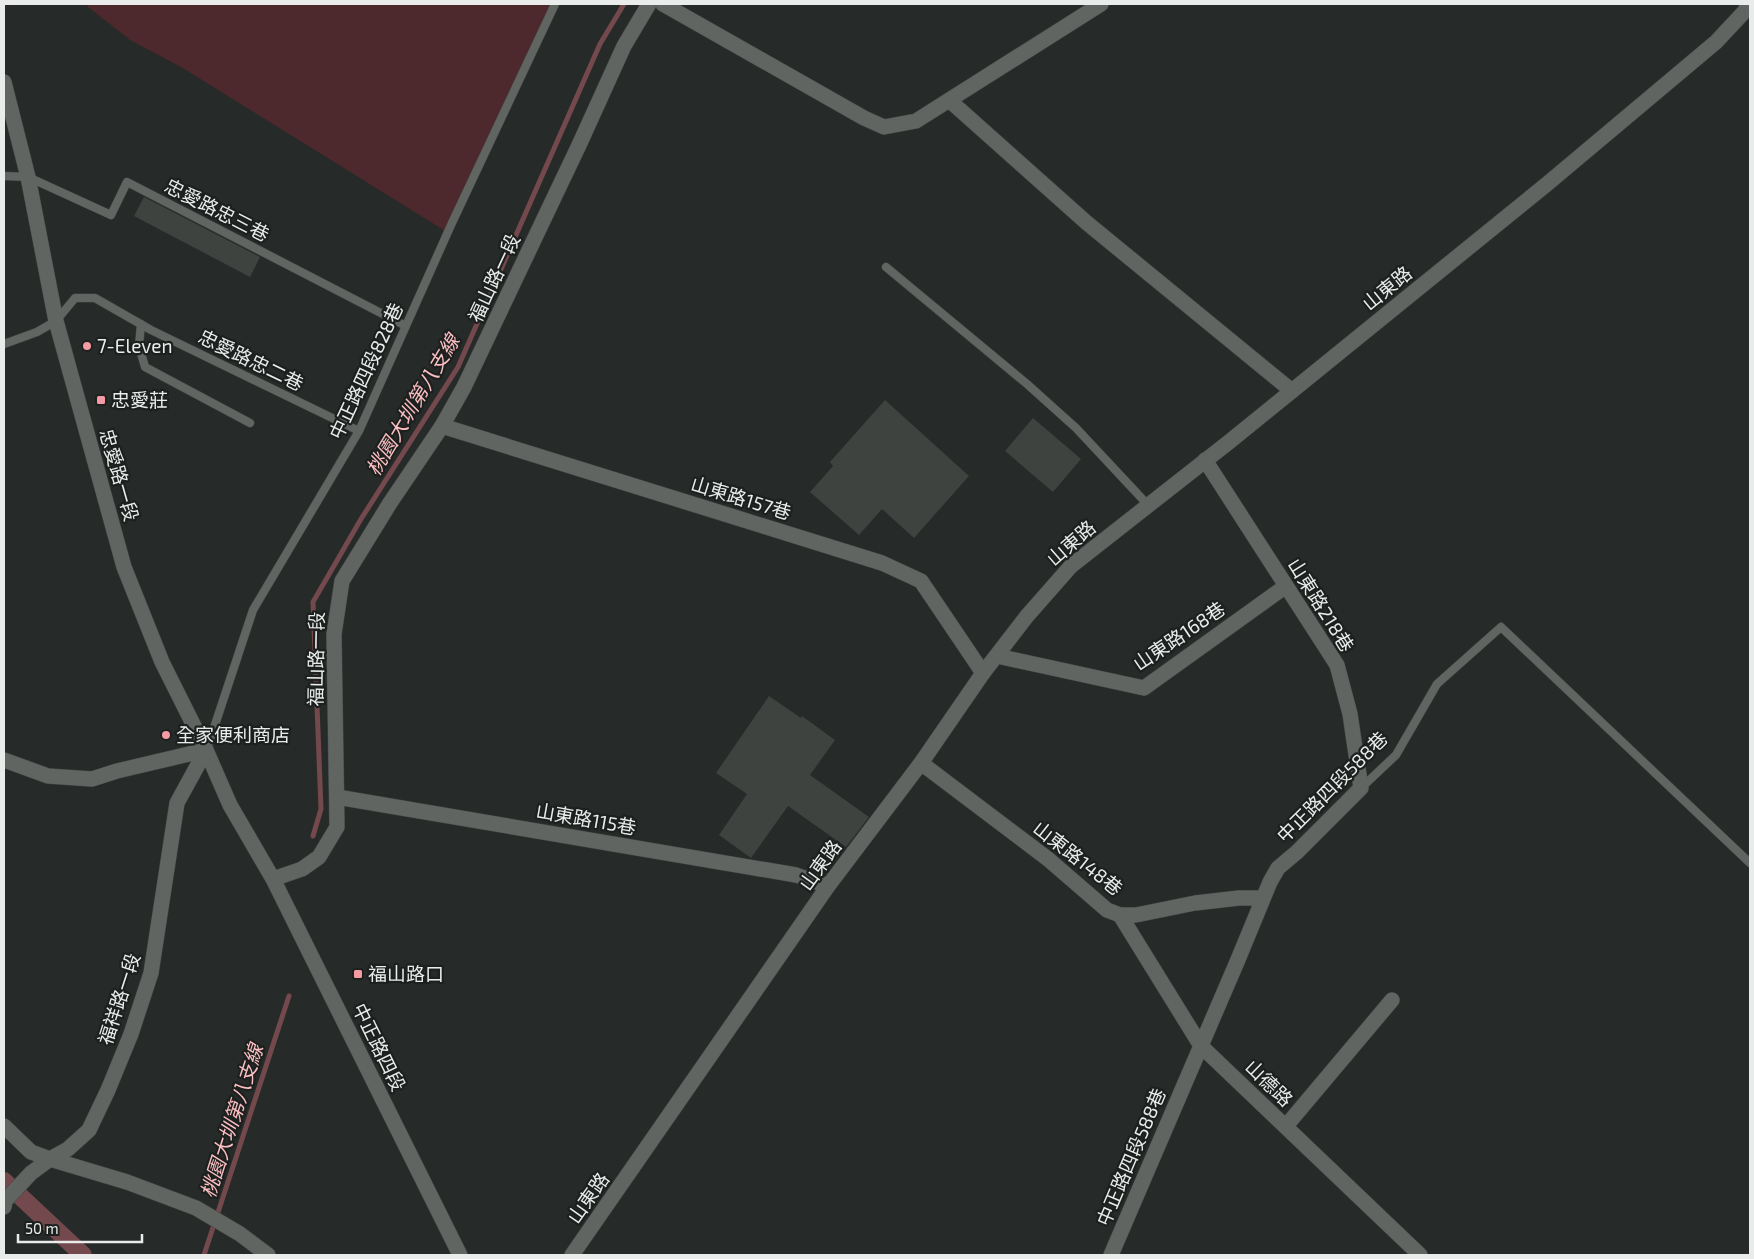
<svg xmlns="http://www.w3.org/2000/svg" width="1754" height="1259" font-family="'Exo 2','Noto Sans TC',sans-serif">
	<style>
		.green { fill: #4d282c }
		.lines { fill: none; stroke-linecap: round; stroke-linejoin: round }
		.stream { stroke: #74494d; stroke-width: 5 }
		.canal { stroke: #74494d; stroke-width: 18 }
		.building { fill: #3e4340 }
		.lane-casing { stroke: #434744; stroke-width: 9 }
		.street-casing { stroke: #434744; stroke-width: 16 }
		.secondary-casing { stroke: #434744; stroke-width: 16 }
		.lane { stroke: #606562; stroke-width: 8 }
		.street { stroke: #606562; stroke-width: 15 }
		.secondary { stroke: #606562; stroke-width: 15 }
		.poi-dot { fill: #f49aa2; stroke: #1c201e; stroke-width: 2 }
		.labels { text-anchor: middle; stroke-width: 4.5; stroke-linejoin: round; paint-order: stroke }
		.street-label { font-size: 19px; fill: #e9ecea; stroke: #1c201e }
		.poi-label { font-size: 19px; fill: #e9ecea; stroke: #1c201e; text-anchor: start }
		.water-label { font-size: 20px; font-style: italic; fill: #fcbfc3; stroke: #1c201e }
	</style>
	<rect width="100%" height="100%" fill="#262a28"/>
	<path class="green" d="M88 4H554L450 234 181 67 130 40 88 7Z"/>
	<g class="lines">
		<path class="stream" d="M313 836 321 809 313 602 361 519 458 367 600 44 624 4
			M204 1255 289 996"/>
		<path class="canal" d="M4 1181 83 1255"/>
	</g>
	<path class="building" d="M144 197 260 257 250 277 134 216Z
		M885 400 969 476 914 538 882 509 859 535 810 492 833 466 830 462Z
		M1033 418 1081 459 1053 492 1005 451Z
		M769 696 801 718 802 716 835 740 810 775 869 817 846 847 788 806 751 858 719 835 747 794 716 773Z"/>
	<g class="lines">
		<g class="lane-casing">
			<path id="lane" d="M4 176 28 177 111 215 127 182 406 326
				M886 267 1027 384 1076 428 1148 505
				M141 324 139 346 145 367 250 423
				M4 344 37 332 56 321 75 298H95L151 330 359 431
				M207 749 253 610 359 431 451 225 555 4
				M1361 788 1396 755 1437 684 1501 627 1750 863"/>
		</g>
		<g class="street-casing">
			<path id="street" d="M663 4 864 118 884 127 916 121 1101 4
				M949 100 1087 223 1292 391
				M442 426 882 563 921 581 983 673
				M997 656 1144 688 1286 586
				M4 760 48 776 92 779 117 771 206 750
				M921 763 1048 859 1107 910 1120 915H1136L1195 903 1239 898H1263
				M337 797 796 875 828 886
				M1120 915 1201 1046 1420 1255
				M1286 1126 1392 1000
				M4 1207 5 1201 31 1173 50 1159
				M1111 1255 1237 962 1270 882 1278 868 1297 852 1361 788 1350 714 1337 665 1205 460"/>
		</g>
		<g class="secondary-casing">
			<path id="secondary" d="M4 82 28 177 56 321 124 567 162 662 206 750 230 805 273 879 460 1255
				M273 879 302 869 319 857 337 827 334 634 342 581 390 503 442 426 464 387 580 143 624 46 649 4
				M4 1126 31 1152 50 1159 127 1182 196 1208 240 1234 268 1255
				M50 1159 68 1149 89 1130 108 1090 131 1034 151 973 177 803 206 750
				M572 1255 828 886 921 763 983 673 1027 616 1071 566 1229 442 1547 184 1716 42 1745 11 1748 4"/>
		</g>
		<use href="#lane" class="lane"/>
		<use href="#street" class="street"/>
		<use href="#secondary" class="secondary"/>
	</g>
	<g class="poi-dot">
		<circle cx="87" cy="346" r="5"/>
		<rect x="96" y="395" width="10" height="10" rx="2.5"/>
		<circle cx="166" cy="735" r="5"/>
		<rect x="353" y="969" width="10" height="10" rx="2.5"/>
	</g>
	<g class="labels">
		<g class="street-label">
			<text transform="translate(217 210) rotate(27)" y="7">忠愛路忠三巷</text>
			<text transform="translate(494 278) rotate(-65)" y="7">福山路一段</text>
			<text transform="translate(1387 288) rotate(-39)" y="7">山東路</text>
			<text transform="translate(251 360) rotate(26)" y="7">忠愛路忠二巷</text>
			<text transform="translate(366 371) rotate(-65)" y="7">中正路四段828巷</text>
			<text transform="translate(119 475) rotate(74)" y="7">忠愛路一段</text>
			<text transform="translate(741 498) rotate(17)" y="7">山東路157巷</text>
			<text transform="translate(1071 543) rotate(-41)" y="7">山東路</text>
			<text transform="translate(1321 605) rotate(58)" y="7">山東路218巷</text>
			<text transform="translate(1179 636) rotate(-34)" y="7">山東路168巷</text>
			<text transform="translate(316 659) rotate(-89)" y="7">福山路一段</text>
			<text transform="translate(1332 787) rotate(-45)" y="7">中正路四段588巷</text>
			<text transform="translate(586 819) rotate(10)" y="7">山東路115巷</text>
			<text transform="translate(1078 858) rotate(38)" y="7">山東路148巷</text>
			<text transform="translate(820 865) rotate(-54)" y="7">山東路</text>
			<text transform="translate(119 999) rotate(-72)" y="7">福祥路一段</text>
			<text transform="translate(379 1047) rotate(64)" y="7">中正路四段</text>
			<text transform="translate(1269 1083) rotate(44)" y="7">山德路</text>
			<text transform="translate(1131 1157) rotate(-67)" y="7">中正路四段588巷</text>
			<text transform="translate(588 1198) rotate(-55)" y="7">山東路</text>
		</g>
		<g class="poi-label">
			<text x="97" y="353">7-Eleven</text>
			<text x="111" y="407">忠愛莊</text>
			<text x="176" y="742">全家便利商店</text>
			<text x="368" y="981">福山路口</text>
		</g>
		<g class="water-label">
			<text transform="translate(413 405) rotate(-59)" y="7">桃園大圳第八支線</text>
			<text transform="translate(232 1121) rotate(-72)" y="7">桃園大圳第八支線</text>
		</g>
	</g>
	<rect width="1754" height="1259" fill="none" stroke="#e9ecea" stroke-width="10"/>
	<path d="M18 1234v8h124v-8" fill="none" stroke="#e9ecea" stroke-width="2.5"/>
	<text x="25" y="1234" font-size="15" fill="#e9ecea" stroke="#1c201e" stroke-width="4" paint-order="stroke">50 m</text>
</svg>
